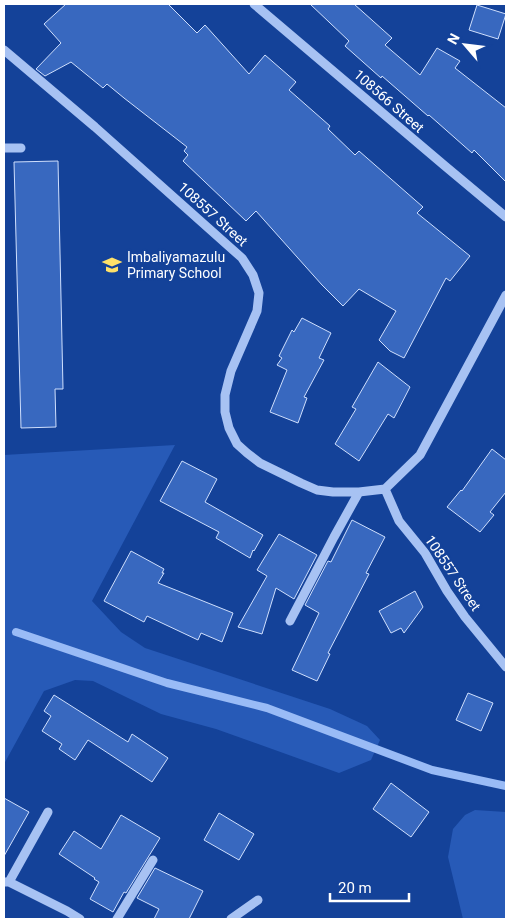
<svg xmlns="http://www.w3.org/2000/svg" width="510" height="923" font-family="Roboto,sans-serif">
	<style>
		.green { fill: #275ab7 }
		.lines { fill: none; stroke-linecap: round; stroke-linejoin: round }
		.stream { stroke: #99bbf6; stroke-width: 8 }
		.building { fill: #3868bf; stroke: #cfdffd }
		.minor { stroke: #a7c2f3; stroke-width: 9 }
		.labels { text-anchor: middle; stroke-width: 4.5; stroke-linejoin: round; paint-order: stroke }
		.street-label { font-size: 14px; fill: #fff; stroke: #144299 }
		.poi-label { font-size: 14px; fill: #fff; stroke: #144299; text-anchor: start }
	</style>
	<rect width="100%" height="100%" fill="#144299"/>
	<path class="green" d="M175 445 92 601 121 632 145 648 330 709 367 726 380 740 371 760 339 773 216 729 161 714 93 681 75 680 44 691 4 764V455Z
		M475 810 506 812V919H463L448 857 453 829 465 815Z"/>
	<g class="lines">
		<path class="stream" d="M16 632 167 683 267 708 432 770 506 786"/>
	</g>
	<path class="building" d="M66 4H168L197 33 205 25 249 74 265 55 296 82 289 90 330 126 328 129 355 155 359 151 423 207 417 213 470 256 450 281 446 278 404 358 390 351 379 340 396 311 359 289 343 306 322 285 256 211 246 221 183 161 188 155 184 151 187 147 124 98 107 84 103 88 71 62 45 76 36 69 61 43 44 24Z
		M310 4H354L392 38 385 45 420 75 437 48 460 61 455 68 506 108V182L474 150 472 153 429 115 428 116 382 76 381 78 345 46 349 41Z
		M477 5 506 14 498 39 469 30Z
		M58 161 63 389H55L56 427 21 428 14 162Z
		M302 318 331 333 319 358 324 360 304 397 307 398 298 423 270 412 287 370 277 365 282 358 279 356 292 330 294 332Z
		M378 362 410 387 394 418 388 414 359 461 335 444 356 409 352 407Z
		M492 449 506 460V492L490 512 494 515 480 532 447 507 461 490 462 491Z
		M182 461 217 479 205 502 263 535 254 551 253 550 250 558 216 538 219 532 160 501Z
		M352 520 385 537 366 573 369 574 328 653 330 654 317 681 292 670 319 613 305 605 328 561 331 562Z
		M279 534 317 555 294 599 276 588 262 634 238 627 267 576 257 570Z
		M131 551 164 569 162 573H164L158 583 233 613 222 642 201 633 198 640 147 616 144 622 104 601Z
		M415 591 423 607 404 633 401 628 391 633 379 611Z
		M468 693 493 703 481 731 456 720Z
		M54 695 128 742 132 734 168 758 152 782 88 740 75 760 59 749 62 744 42 731 51 716 44 711Z
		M391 783 429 812 411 837 373 809Z
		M4 798 29 812 4 856Z
		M219 813 254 834 239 860 204 840Z
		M121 815 160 838 126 893 124 892 113 912 90 899 99 882 94 879 95 878 59 854 74 831 101 849Z
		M155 868 203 891 189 919H154L159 909 137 898Z"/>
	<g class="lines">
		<path class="minor" d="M254 4 445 166 506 217
			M4 50 95 127 242 258 253 275 259 293 257 311 231 371 225 395V412L229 428 237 444 247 453 260 463 301 483 317 490 333 492H359L385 489 420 455 506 295
			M4 148H21
			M385 489 399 521 425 553 447 591 465 617 506 667
			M290 621 334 537 359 492
			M4 882H9L67 911 80 919
			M9 882 48 812
			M117 919 153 860
			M231 919 258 900"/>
	</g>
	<defs>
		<g id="school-bare" transform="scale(1.5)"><path d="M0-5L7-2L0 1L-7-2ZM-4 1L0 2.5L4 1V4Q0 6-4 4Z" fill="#ffe169" stroke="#144299" stroke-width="2.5" paint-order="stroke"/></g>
	</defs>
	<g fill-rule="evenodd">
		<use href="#school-bare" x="112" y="265"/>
	</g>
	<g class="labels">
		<g class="street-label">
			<text transform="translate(389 101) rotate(41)" y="5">108566 Street</text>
			<text transform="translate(213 214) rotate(42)" y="5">108557 Street</text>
			<text transform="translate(453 573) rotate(56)" y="5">108557 Street</text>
		</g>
		<g class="poi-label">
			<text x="127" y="262">Imbaliyamazulu<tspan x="127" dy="16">Primary School</tspan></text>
		</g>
	</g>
	<rect width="510" height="923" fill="none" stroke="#ffffff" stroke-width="10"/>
	<g transform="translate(465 45) rotate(298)" stroke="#144299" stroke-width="4" paint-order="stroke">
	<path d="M0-4L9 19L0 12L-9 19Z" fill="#ffffff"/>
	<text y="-8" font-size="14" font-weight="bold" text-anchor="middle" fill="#ffffff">N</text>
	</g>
	<path d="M330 893v8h79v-8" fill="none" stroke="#ffffff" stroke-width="2.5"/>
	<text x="338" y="893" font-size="15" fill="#ffffff" stroke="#144299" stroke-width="4" paint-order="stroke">20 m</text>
</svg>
